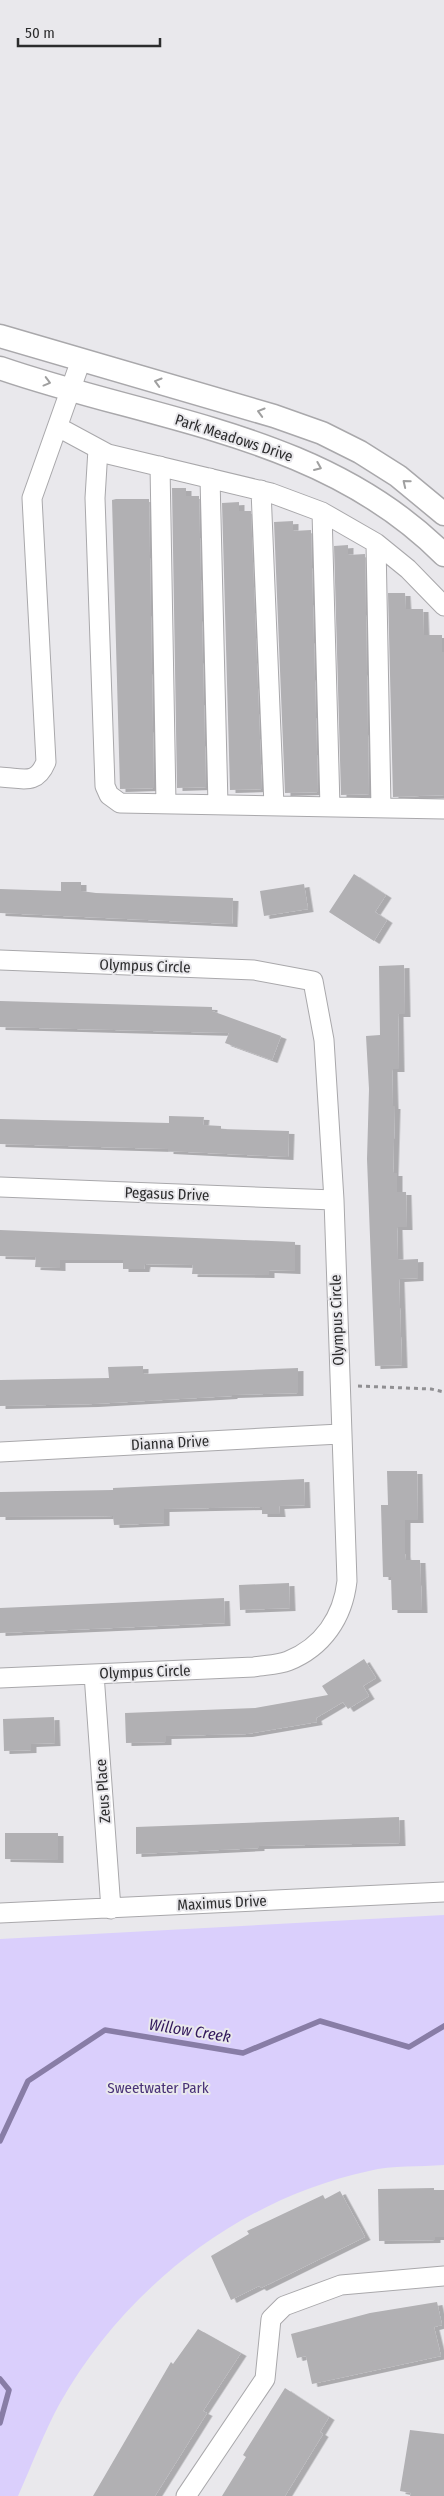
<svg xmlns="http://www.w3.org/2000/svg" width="444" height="2496" font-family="'Fira Sans Condensed',sans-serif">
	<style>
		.green { fill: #dacffc }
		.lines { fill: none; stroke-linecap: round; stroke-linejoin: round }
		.stream { stroke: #887da6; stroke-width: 5.5 }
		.building { fill: #b1b0b3; filter: url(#shadow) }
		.minor-casing { stroke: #a9a8ab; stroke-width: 21 }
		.major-casing { stroke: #a9a8ab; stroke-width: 25 }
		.path { stroke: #908f92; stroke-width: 3; stroke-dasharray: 4 4; stroke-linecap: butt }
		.minor { stroke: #fff; stroke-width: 19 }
		.major { stroke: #fff; stroke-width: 22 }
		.oneway { stroke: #a0a0a0 }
		.labels { text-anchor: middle; stroke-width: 4; stroke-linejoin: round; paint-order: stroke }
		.street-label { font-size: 15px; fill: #2c2c2d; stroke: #e9e8ec }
		.park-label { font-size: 15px; fill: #493277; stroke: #e9e8ec }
		.water-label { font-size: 16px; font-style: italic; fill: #32185b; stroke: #e9e8ec }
	</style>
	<defs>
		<filter id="shadow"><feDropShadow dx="5.5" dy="3" stdDeviation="0" flood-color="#0004"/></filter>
	</defs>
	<rect width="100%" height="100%" fill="#e9e8ec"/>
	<path class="green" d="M444 1915V2165C420 2167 392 2165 369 2171 239 2199 125 2288 60 2403 44 2432 32 2465 18 2496H0V1939Z"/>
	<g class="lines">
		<path class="stream" d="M0 2141 28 2081 105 2030 243 2053 320 2021 409 2047 444 2026
			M0 2379 9 2390 0 2423"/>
	</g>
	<path class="building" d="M172 488H186V496H199L206 787 177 788Z
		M116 499H149L154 788 120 789 112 500Z
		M239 502V511H251L262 789 230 790 222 503Z
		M293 521V531L311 530 318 792 285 793 274 522Z
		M348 545V555L365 554 369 794 341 795 334 546Z
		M388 593H405L406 609H423L424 635H442V652H444V795L393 797Z
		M354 874 386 895 375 912 387 920 374 941 329 912Z
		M61 882H81V891L96 893 233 898 232 924 0 913V889L61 891Z
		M304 884 308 909 264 916 260 891Z
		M404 965 405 1014H398L399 1069H392L393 1106H395L393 1173H397V1192H406L407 1227H397L398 1260 418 1259V1278L399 1279 402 1365 375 1366 367 1159 369 1089 366 1036 380 1035 379 966Z
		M0 1001 212 1007V1011L281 1036 272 1060 225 1043 229 1033 0 1027Z
		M169 1116 204 1117 203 1125 221 1126V1129L289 1131 288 1157 168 1151V1149L0 1144V1119L169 1123Z
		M0 1230 295 1242V1271L269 1270V1275L192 1274 193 1265 145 1264 144 1269H123V1260H60V1268L35 1267 36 1257 0 1256Z
		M143 1366V1374L298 1368V1393L232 1395V1396L93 1404 0 1406V1380L109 1378 108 1367Z
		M387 1471H417L418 1520H405V1554L406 1560H420L422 1610H392L391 1577H383L381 1505H388Z
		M304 1479 305 1505 279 1506 280 1514H262V1507L164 1509V1523L114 1525 113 1516 0 1517V1492L113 1490V1488Z
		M289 1583 290 1608 240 1610 239 1585Z
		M224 1598 225 1623 0 1633V1608Z
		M364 1659 376 1678 363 1686 369 1696 348 1709 343 1702 316 1718 317 1722 247 1734 166 1736V1742L126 1743 125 1713 255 1708 328 1695 322 1686Z
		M54 1717 55 1743 31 1744V1750L4 1751 3 1719Z
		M399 1817 400 1843 259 1846V1848L136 1854V1827Z
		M5 1833H58V1860L5 1859Z
		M434 2188V2190H444V2237H435V2240L379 2241 378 2189Z
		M340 2191 365 2237 261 2288 259 2286 231 2300 211 2256 249 2234 247 2231 323 2195 325 2199Z
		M437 2302 442 2325 434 2327 441 2356 312 2384 306 2356 297 2358 291 2334 370 2313Z
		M198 2329 241 2353 203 2411 207 2413 155 2496H93L171 2362 173 2364Z
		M285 2388 329 2417 320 2432 323 2434 285 2496H222L246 2457 243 2455Z
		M410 2430 444 2434V2496H410L411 2493 400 2491Z"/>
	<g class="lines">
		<g class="minor-casing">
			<path id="minor" d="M58 427 108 454 271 493 322 512 376 543 408 569 444 606
				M98 449 95 498 105 786 109 795 120 803 444 809
				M160 466 166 804
				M210 478 218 805
				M261 490 274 806
				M322 512 330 807
				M376 543 381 808
				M0 777C23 778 36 786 46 762L32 498 81 360
				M0 960 254 970 313 981 324 1040 334 1200 347 1581C343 1617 323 1647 288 1661 278 1665 265 1665 254 1667L0 1678
				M0 1187 334 1200
				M0 1452 340 1434
				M94 1674 111 1909
				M0 1913 444 1892
				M186 2496 265 2379 271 2319 284 2306 341 2285 444 2276"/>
		</g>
		<g class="major-casing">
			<path id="major" d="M0 336 274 416 322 433 360 452 398 476 444 514
				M0 368C153 421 324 434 444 555"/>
		</g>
		<path class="path" d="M358 1386 431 1389 444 1392"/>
		<use href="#minor" class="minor"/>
		<use href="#major" class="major"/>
	</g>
	<defs><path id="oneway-chevron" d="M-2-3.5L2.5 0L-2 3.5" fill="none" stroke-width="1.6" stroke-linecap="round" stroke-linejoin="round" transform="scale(1.25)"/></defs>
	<g class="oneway">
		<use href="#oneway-chevron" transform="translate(47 382) rotate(15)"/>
		<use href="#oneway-chevron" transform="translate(158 382) rotate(-164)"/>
		<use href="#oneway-chevron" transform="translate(261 412) rotate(-164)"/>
		<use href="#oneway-chevron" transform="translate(318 467) rotate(23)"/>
		<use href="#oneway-chevron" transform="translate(406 483) rotate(-141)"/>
	</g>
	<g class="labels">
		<g class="street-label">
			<text transform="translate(234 438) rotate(18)" y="5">Park Meadows Drive</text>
			<text transform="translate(145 966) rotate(2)" y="5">Olympus Circle</text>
			<text transform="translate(167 1194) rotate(2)" y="5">Pegasus Drive</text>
			<text transform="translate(337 1320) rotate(-92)" y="5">Olympus Circle</text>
			<text transform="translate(170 1443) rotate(-3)" y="5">Dianna Drive</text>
			<text transform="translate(145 1672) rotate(-2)" y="5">Olympus Circle</text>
			<text transform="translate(103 1791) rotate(-94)" y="5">Zeus Place</text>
			<text transform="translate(222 1903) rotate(-3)" y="5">Maximus Drive</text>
		</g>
		<g class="park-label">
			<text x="158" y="2093">Sweetwater Park</text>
		</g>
		<g class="water-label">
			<text transform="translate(190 2030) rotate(9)" y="6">Willow Creek</text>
		</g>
	</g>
	<path d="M18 38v8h142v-8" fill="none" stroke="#2c2c2d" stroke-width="2.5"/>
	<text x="25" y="38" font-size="15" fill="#2c2c2d" stroke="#e9e8ec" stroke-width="4" paint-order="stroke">50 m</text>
</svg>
